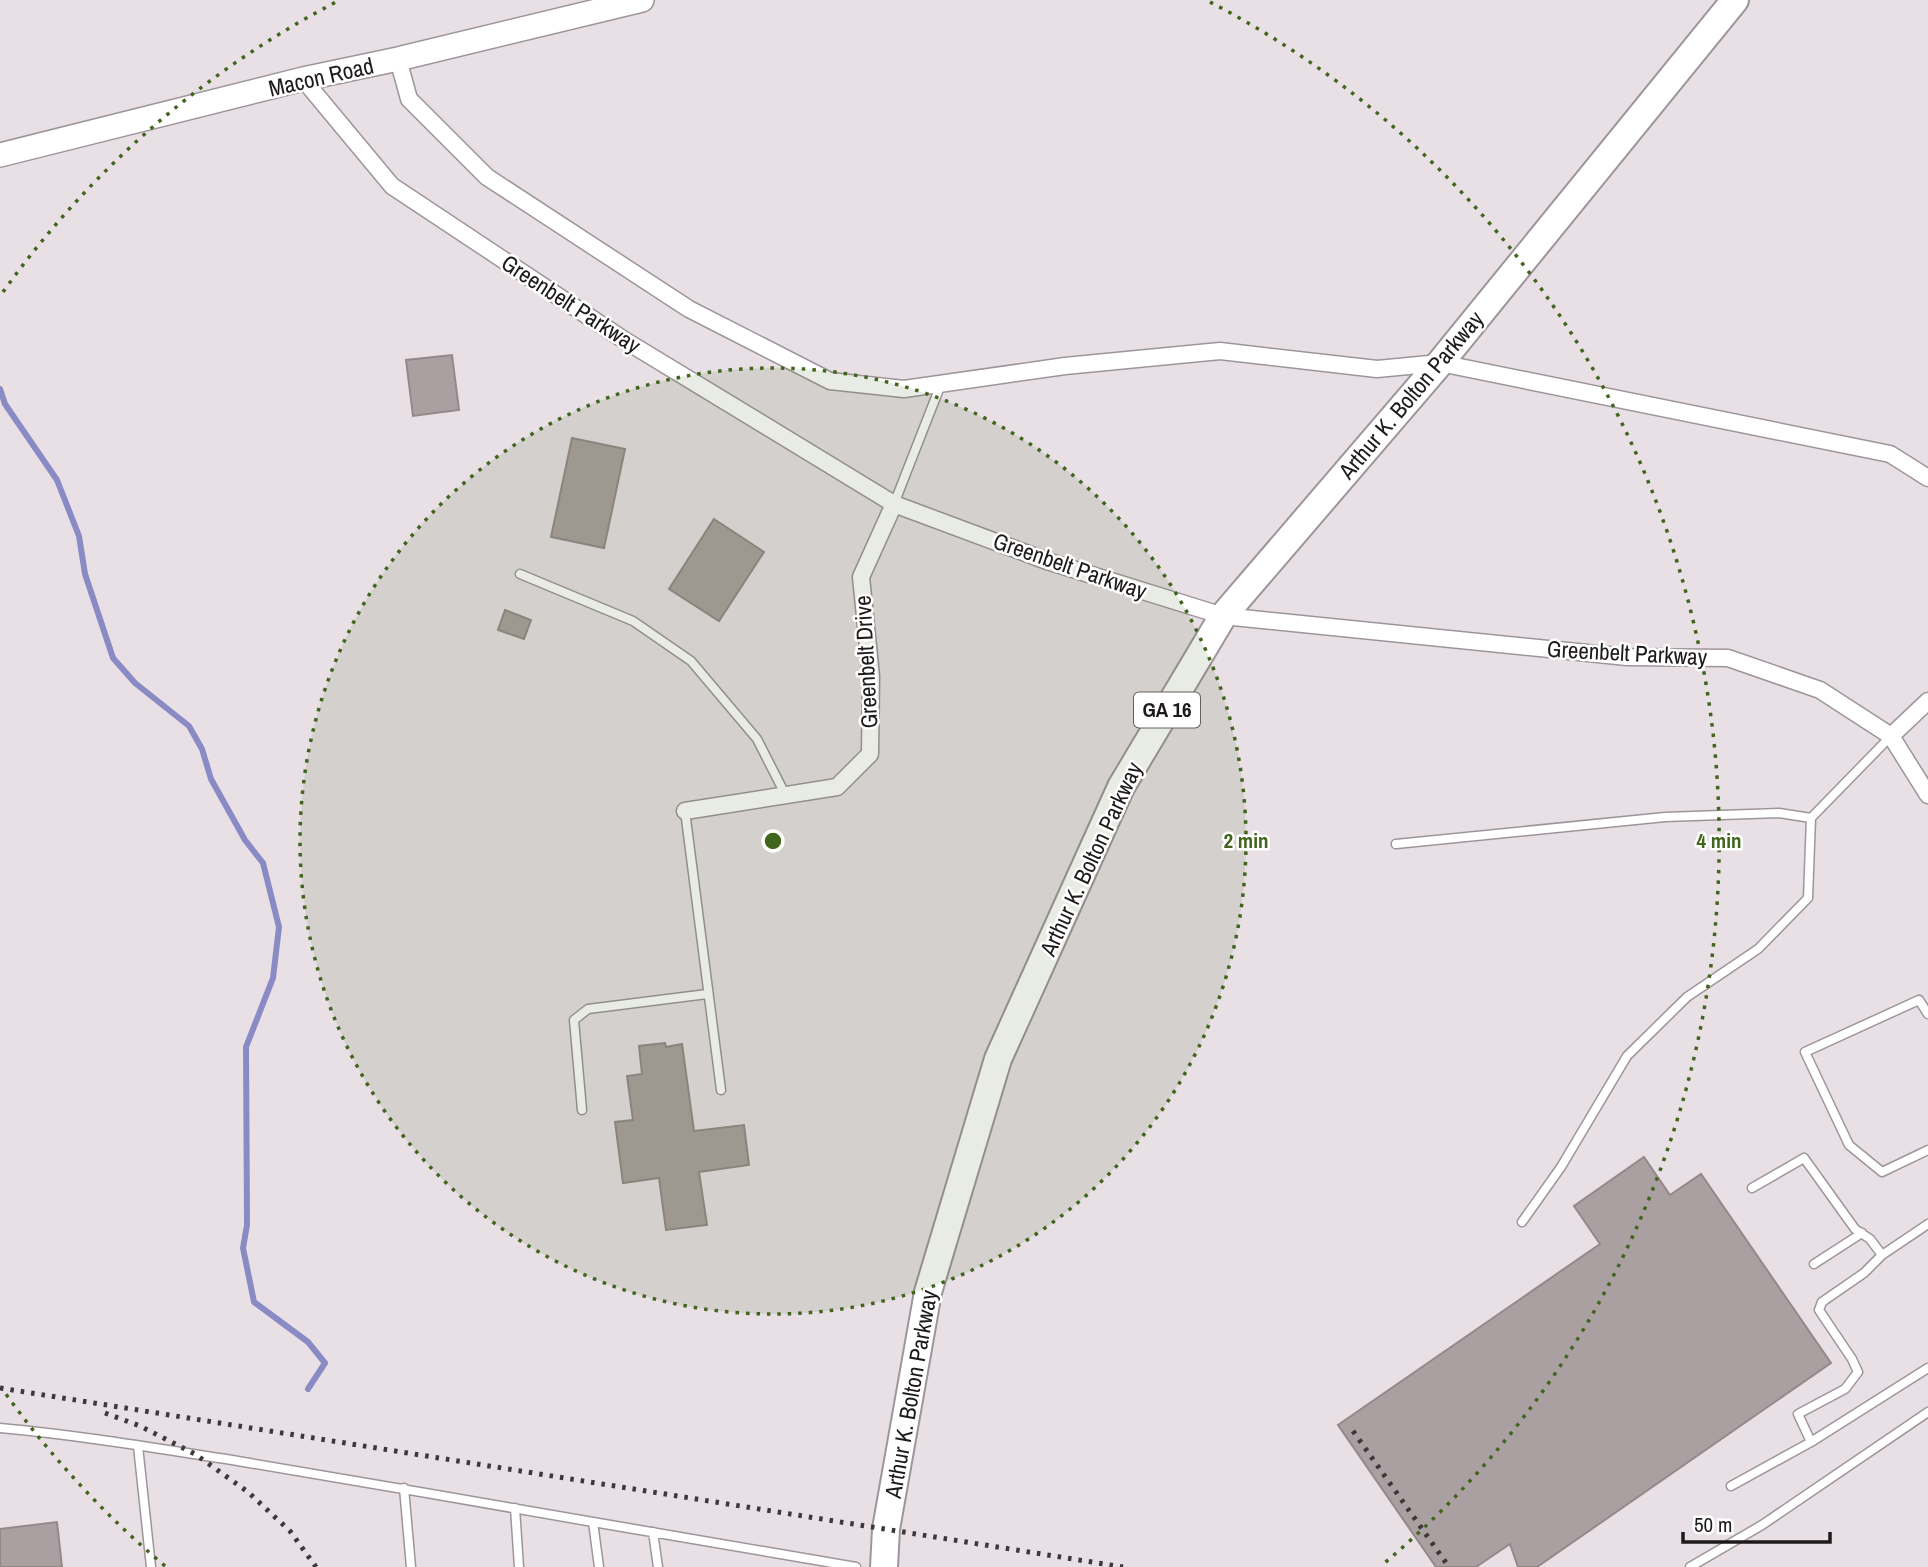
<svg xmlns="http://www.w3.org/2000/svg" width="1928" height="1567" font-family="'Archivo Narrow',sans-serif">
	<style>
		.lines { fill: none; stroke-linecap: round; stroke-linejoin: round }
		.stream { stroke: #8a8bc5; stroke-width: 6 }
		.building { fill: #aba0a1; stroke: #94898a; stroke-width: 2 }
		.lane-casing { stroke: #9e959a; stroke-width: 11 }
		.street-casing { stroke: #9e959a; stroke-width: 19 }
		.secondary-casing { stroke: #9e959a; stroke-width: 26 }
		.primary-casing { stroke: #9e959a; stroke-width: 30 }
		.lane { stroke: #fff; stroke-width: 8 }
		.street { stroke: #fff; stroke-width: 16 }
		.secondary { stroke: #fff; stroke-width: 23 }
		.primary { stroke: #fff; stroke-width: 26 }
		.rail { stroke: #3d383b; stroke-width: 5; stroke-dasharray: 3.5 7; stroke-linecap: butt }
		.ring { fill: none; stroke: #42651d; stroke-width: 3.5; stroke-dasharray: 3.5 7 }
		.labels { text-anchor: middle; stroke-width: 5; stroke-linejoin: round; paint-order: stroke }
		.shield { fill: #fff; stroke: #625f60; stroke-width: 2 }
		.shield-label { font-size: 21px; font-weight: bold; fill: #1e1a1c }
		.street-label { font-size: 23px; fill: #1e1a1c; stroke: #fff }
		.centre { fill: #42651d; stroke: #fff; stroke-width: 3.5 }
		.ring-label { font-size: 21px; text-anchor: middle; font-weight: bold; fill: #42651d; stroke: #fff; stroke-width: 5; stroke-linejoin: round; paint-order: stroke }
	</style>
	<rect width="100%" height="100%" fill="#e9e0e5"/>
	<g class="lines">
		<path class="stream" d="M0 389 5 404 57 480 79 536 85 574 113 658 135 683 189 726 202 749 211 779 245 840 263 863 279 927 273 978 246 1047 247 1225 243 1248 254 1302 308 1342 325 1363 308 1389"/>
	</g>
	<path class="building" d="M452 355 459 410 413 416 406 360Z
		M572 438 625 449 604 548 551 537Z
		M714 519 764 552 719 621 669 589Z
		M505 610 531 620 524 639 498 630Z
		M665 1043 666 1047 682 1044 694 1131 744 1125 749 1165 699 1172 707 1225 666 1230 659 1178 623 1183 615 1122 633 1120 627 1076 642 1074 639 1046Z
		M1644 1157 1670 1195 1701 1174 1831 1363 1537 1567H1518L1510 1544 1476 1567H1436L1338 1425 1600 1244 1574 1206Z
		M57 1522 62 1567H0V1529Z"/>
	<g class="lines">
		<g class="lane-casing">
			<path id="lane" d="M894 504 941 384
				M520 574 633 621 691 661 757 739 785 794
				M685 811 721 1090
				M1396 844 1665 817 1779 813 1811 818
				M1928 1014 1919 1000 1805 1052 1849 1145 1882 1172 1928 1150
				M582 1110 574 1020 588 1009 707 994
				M1752 1188 1804 1158 1855 1229 1870 1239 1882 1255 1928 1224
				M1522 1222 1561 1167 1627 1056 1687 997 1758 949 1808 898 1811 818 1891 736
				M1814 1264 1862 1233
				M0 1428C78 1435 154 1448 232 1460 352 1480 473 1501 593 1522
				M1811 1442 1928 1368
				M138 1446 151 1567
				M1731 1486 1811 1442 1798 1414 1845 1389 1858 1372 1852 1359 1819 1310 1822 1302 1864 1273 1882 1255
				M404 1488 411 1567
				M515 1508 519 1567
				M653 1532 658 1567
				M599 1567 593 1522 856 1567
				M1690 1567 1762 1525 1928 1412"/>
		</g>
		<g class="street-casing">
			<path id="street" d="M398 59 409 99 487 177 689 309 830 381 904 389 1065 366 1220 351 1377 369 1440 363 1890 454 1928 478
				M303 79 392 186 621 338 894 504 1047 561 1223 616 1627 657 1728 658 1820 690 1891 736 1928 795
				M1891 736 1928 701
				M685 811 837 787 870 754 871 676 861 577 894 504"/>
		</g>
		<g class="secondary-casing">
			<path id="secondary" d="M0 155 303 79 398 59 642 0"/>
		</g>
		<g class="primary-casing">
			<path id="primary" d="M884 1567 886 1529 928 1292 998 1059 1121 787 1223 616 1440 363 1735 0"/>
		</g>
		<use href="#lane" class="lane"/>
		<use href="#street" class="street"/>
		<use href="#secondary" class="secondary"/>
		<use href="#primary" class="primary"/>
		<path class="rail" d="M0 1388 1123 1567
			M105 1413 140 1426 195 1454 248 1492 290 1531 316 1567
			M1353 1431 1449 1567"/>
	</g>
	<circle cx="773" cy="841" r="473" fill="#42651d" fill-opacity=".12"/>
	<g class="ring">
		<circle cx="773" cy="841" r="473"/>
		<path d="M165 1566A946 946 0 0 1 3 1390M3 292A946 946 0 0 1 336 2M1210 2A946 946 0 0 1 1381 1566"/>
	</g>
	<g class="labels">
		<rect class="shield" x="1134" y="692.5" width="66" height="35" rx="5"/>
		<g class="shield-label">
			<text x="1167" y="717">GA 16</text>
		</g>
		<g class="street-label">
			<text transform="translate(321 77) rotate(-13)" y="8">Macon Road</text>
			<text transform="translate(571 304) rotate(33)" y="8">Greenbelt Parkway</text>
			<text transform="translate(1411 395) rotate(-50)" y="8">Arthur K. Bolton Parkway</text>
			<text transform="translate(1070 566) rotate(19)" y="8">Greenbelt Parkway</text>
			<text transform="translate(1627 653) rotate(3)" y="8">Greenbelt Parkway</text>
			<text transform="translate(866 662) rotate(-93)" y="8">Greenbelt Drive</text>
			<text transform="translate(1091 859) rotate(-65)" y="8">Arthur K. Bolton Parkway</text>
			<text transform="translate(911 1394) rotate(-80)" y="8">Arthur K. Bolton Parkway</text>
		</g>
	</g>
	<circle cx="773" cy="841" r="10" class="centre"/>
	<g class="ring-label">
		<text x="1246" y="848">2 min</text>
		<text x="1719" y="848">4 min</text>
	</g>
	<path d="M1683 1532v10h147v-10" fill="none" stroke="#1e1a1c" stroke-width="3.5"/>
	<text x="1694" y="1532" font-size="21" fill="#1e1a1c" stroke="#ffffff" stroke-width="5" paint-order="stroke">50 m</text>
</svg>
